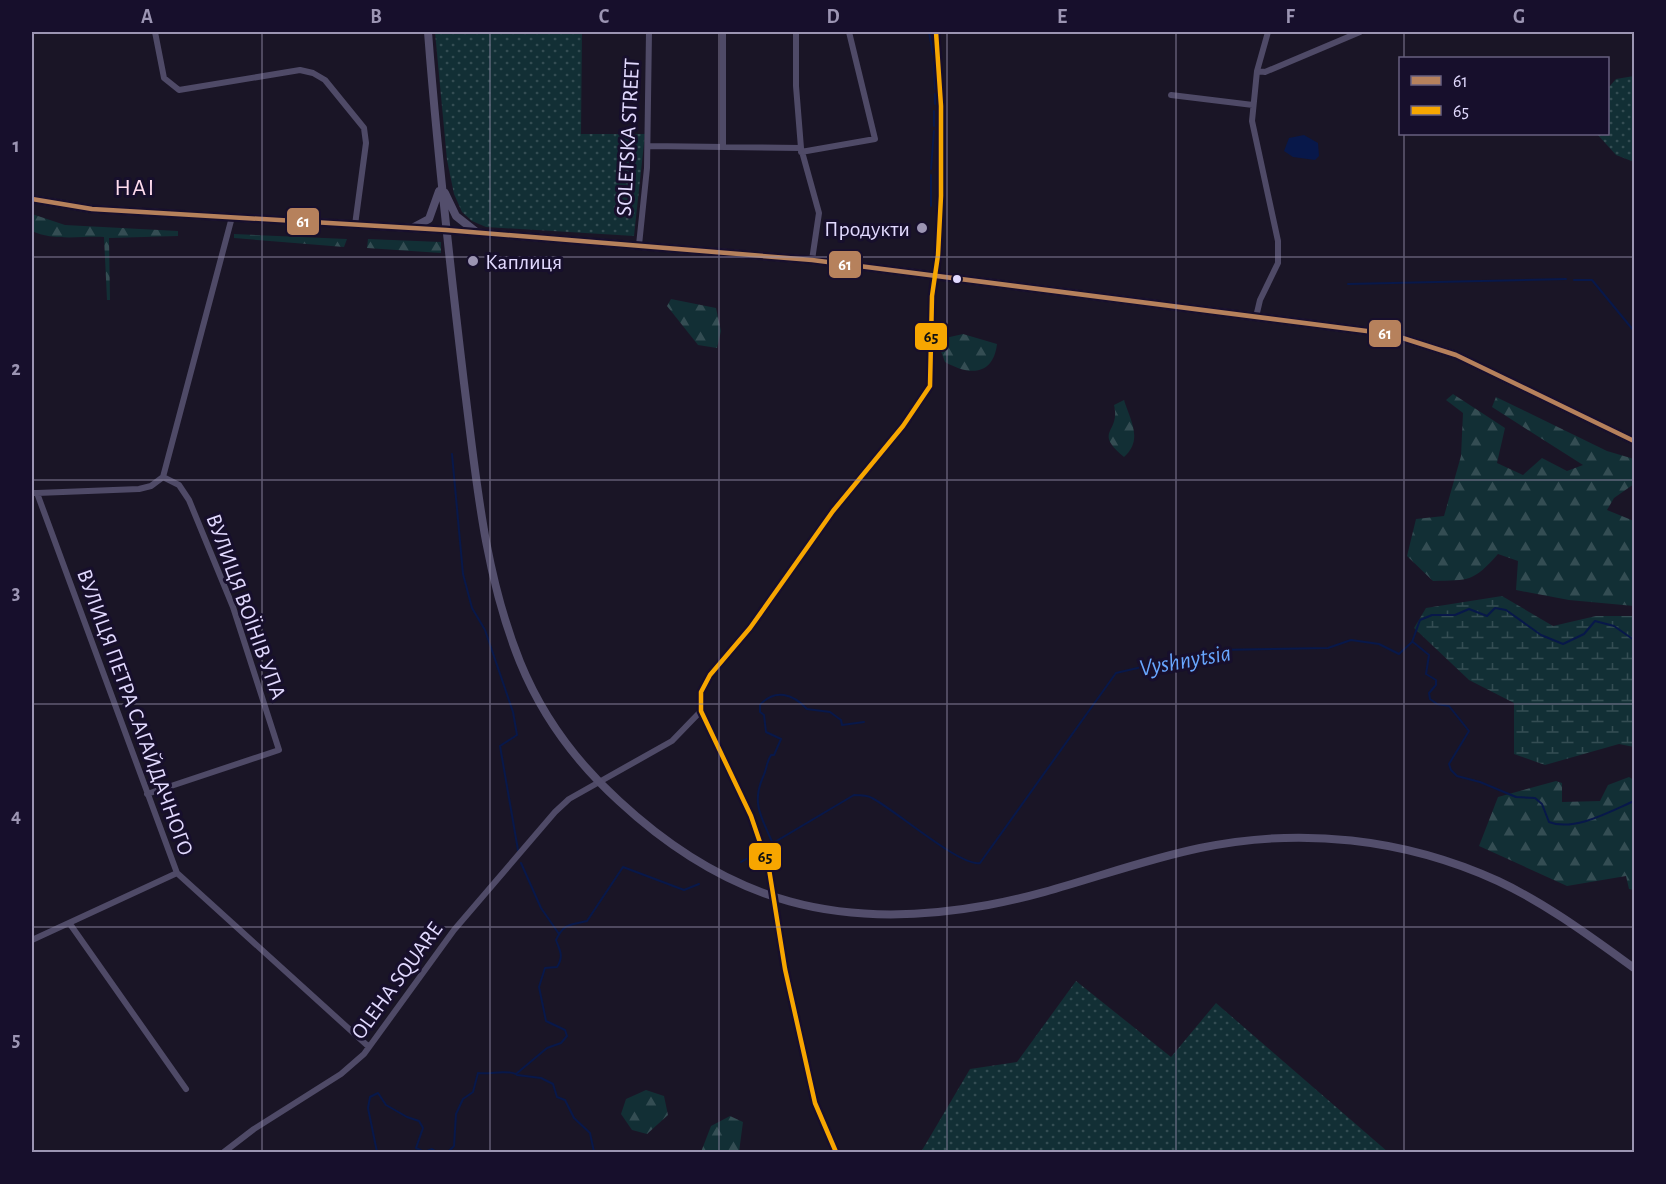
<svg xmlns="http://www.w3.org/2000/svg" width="1666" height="1184" font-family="'Alegreya Sans',sans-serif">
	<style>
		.grass { fill: url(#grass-dots) }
		.forest { fill: url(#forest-firs) }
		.wetland { fill: url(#wetland-marsh) }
		.water { fill: #08184a }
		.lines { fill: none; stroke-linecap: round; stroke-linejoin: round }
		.stream { stroke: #08184a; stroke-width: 2 }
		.street { stroke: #4f4a67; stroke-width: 6 }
		.secondary { stroke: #534e6c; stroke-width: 8 }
		.bus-1-casing { stroke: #170f2c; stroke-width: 9 }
		.bus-2-casing { stroke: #170f2c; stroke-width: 9 }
		.bus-1 { stroke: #b6815c; stroke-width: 4.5 }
		.bus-2 { stroke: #f7a600; stroke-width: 4.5 }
		.grid { fill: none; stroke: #9c95b3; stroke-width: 1.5; stroke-opacity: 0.55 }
		.poi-dot { fill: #9c95b3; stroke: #170f2c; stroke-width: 2 }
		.bus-dot { fill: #e2daff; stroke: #170f2c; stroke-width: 2 }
		.labels { text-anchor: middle; stroke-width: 6; stroke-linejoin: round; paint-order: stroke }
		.street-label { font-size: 22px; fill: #e2daff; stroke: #170f2c }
		.poi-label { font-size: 22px; fill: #e2daff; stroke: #170f2c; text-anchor: end }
		.neighbourhood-label { font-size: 24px; letter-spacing: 1.5px; fill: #ffdcee; stroke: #170f2c }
		.water-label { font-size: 24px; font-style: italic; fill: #68a7ff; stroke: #170f2c }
		.line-badge { stroke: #170f2c; stroke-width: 2 }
		.badge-label { font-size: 16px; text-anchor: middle; font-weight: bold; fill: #fff }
		.pale-badge-label { font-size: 16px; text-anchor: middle; font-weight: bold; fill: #111 }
		.neatline { fill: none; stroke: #9c95b3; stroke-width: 2 }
		.grid-label { font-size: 20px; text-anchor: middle; font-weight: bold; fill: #9c95b3 }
	</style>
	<defs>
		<pattern id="grass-dots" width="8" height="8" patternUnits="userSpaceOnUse" patternTransform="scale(1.5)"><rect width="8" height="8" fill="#122f35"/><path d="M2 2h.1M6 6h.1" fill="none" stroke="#344d53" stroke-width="1.8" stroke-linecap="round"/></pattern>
		<pattern id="forest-firs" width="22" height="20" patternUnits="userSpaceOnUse" patternTransform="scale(1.5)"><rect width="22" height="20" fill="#122f35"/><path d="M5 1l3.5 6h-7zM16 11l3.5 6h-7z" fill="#344d53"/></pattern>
		<pattern id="wetland-marsh" width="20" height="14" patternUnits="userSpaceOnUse" patternTransform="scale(1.5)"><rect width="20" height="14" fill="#122f35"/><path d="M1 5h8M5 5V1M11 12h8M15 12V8" fill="none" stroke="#344d53"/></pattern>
	</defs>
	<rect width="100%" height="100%" fill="#1a1526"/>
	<path class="grass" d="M435 32H582L581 134H645L634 236 486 227 472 221 462 212 454 194 447 160Z
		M1634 76V162L1616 155 1597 134H1608V88L1616 79Z
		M1076 981 1171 1057 1216 1003 1388 1152H921L970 1069 1017 1062Z"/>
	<path class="forest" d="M32 214 65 225 178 231V236L109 238 110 300H107L104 237C81 236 52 241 32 231Z
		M234 234 347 239 344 247 234 238Z
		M368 239 441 242V253L367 248Z
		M671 299 716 308 721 331 717 348 698 345 667 306Z
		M963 334 997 344C993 377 968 375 945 362L939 346 941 339Z
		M1453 394 1505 428 1497 463 1523 475 1542 458 1567 471 1583 465 1492 407 1496 397 1607 451 1634 459V484L1614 498 1607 510 1634 521V606L1569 600 1516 590 1518 561 1498 554C1473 582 1470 580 1433 581L1407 556 1416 519 1444 516 1461 456 1463 413 1446 400Z
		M1124 400C1131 422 1143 440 1124 457 1092 430 1121 434 1114 405Z
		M1629 777 1634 780V890L1629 889 1626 876 1567 886 1479 846 1498 797 1556 781 1562 783V802L1600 801 1608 785Z
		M646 1090 664 1096 668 1115 647 1134 632 1130 621 1114 626 1099Z
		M730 1116 743 1122 739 1152H701L711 1126Z"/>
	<path class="wetland" d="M1502 596 1553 626 1596 616H1634V747L1619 744 1545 765 1514 754V703L1469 680 1414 628 1426 608Z"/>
	<path class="water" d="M1304 135 1318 143 1319 156 1315 160 1293 157 1284 151 1289 138Z"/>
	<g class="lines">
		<path class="stream" d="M929 32 933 54
			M934 62 935 89
			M935 104V94
			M934 126V111
			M931 169 934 131
			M931 206V175
			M1574 280H1592L1634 331
			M1348 284 1566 279
			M452 454 463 574 472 608 485 630 513 712 517 735 500 746 518 850
			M1413 642 1429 655 1426 674 1436 680V685L1429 693 1430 699 1437 704 1449 706 1469 731 1449 764 1451 770 1457 776 1480 782 1516 797 1535 798 1542 804 1549 822C1574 832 1611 811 1634 801
			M773 844C762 818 751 804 763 777 767 769 766 763 771 755H774L781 739 766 732 764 715 760 712V705C775 688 793 694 807 709L830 712 841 720 842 725 864 722
			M741 862 854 795C859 795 867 795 872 798 894 809 960 867 980 863L1116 673 1215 650 1328 648 1351 640 1379 644 1399 654 1412 642 1420 620 1432 615H1455L1469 609 1487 616 1495 608 1506 610 1541 635 1563 644 1584 634 1595 621 1614 626 1634 640
			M521 863 541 908 559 934
			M517 1075 541 1078 553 1084 557 1097 565 1100 574 1118 590 1133 594 1152
			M377 1152 368 1108 370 1097 378 1093 386 1105 407 1117 419 1121 423 1128 416 1148 424 1152
			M425 1152 432 1149 437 1152
			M448 1152 454 1146 456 1114 463 1099 473 1092 478 1073C492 1075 502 1069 516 1074L547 1048 561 1043 567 1036 565 1030 546 1021 539 987 545 968 557 967C564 956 560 951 556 940 564 923 570 925 587 921L623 867 684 890 699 884"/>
		<path class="street" d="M155 32 164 78 179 90 300 70 313 73 325 80 364 128 366 143 355 225
			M796 32V86L801 148 819 213 812 260
			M1257 71 1265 72 1360 32
			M1171 95 1253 105
			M648 146 801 148
			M723 147V32
			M801 152 875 139 849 32
			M639 245 647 168 649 32
			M1256 317 1260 300 1278 263V241L1252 121 1257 71 1268 32
			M163 477 232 217
			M32 493H37L177 873 369 1047
			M37 493 139 489 151 486 163 477 179 485 189 500 233 607 279 750 147 794
			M70 924 186 1089
			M32 940 177 873
			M224 1152 254 1129 341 1074 364 1054 454 930 555 812 569 799 672 741 701 711
			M836 1152 815 1103 785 969 769 869 751 816 701 711V692L710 675 750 628 833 511 903 426 930 386 932 296 938 255 941 196V106L936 32"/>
		<path class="secondary" d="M428 32C437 149 450 266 464 383 476 477 484 573 520 662 542 716 576 762 619 801 729 903 841 932 988 905 1060 892 1128 863 1200 848 1300 827 1404 838 1498 881 1547 904 1591 937 1634 968
			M445 193 456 216 475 231
			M32 199 92 209 446 230 812 260 1390 334 1456 355 1634 441
			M414 227 429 219 439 191"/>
		<g class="bus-1-casing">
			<path id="bus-1" d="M32 199 92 209 446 230 812 260 1390 334 1456 355 1634 441"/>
		</g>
		<g class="bus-2-casing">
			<path id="bus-2" d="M836 1152 815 1103 785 969 769 869 751 816 701 711V692L710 675 750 628 833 511 903 426 930 386 932 296 938 255 941 196V106L936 32"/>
		</g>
		<use href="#bus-1" class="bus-1"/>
		<use href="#bus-2" class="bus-2"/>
	</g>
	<path class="grid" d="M262 32V1152M490 32V1152M719 32V1152M947 32V1152M1176 32V1152M1404 32V58M1404 134V1152M32 257H1634M32 480H1634M32 704H1634M32 927H1634"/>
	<g class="poi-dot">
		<circle cx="922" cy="228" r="6"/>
		<circle cx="473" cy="261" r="6"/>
	</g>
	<circle class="bus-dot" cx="957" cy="279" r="5"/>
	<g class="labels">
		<g class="street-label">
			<text transform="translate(627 137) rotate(-87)" y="8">SOLETSKA STREET</text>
			<text transform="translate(247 606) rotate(70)" y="8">ВУЛИЦЯ ВОЇНІВ УПА</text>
			<text transform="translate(136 712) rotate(70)" y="8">ВУЛИЦЯ ПЕТРА САГАЙДАЧНОГО</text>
			<text transform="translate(396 980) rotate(-54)" y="8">OLEHA SQUARE</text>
		</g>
		<g class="poi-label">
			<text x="910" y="236">Продукти</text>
			<text x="485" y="269" text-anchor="start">Каплиця</text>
		</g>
		<g class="neighbourhood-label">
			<text x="135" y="195">HAI</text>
		</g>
		<g class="water-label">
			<text transform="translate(1185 660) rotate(-10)" y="8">Vyshnytsia</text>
		</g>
	</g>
	<g class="line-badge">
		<rect x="286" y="207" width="34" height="29" rx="6" fill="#b6815c"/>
		<rect x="828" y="250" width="34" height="29" rx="6" fill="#b6815c"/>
		<rect x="1368" y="319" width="34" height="29" rx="6" fill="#b6815c"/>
		<rect x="914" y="322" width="34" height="29" rx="6" fill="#f7a600"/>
		<rect x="748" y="842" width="34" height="29" rx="6" fill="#f7a600"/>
	</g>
	<g class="badge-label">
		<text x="303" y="227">61</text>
		<text x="845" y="270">61</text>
		<text x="1385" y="339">61</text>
	</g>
	<g class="pale-badge-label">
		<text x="931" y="342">65</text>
		<text x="765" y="862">65</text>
	</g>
	<rect width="1666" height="1184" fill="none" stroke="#170f2c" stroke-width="66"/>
	<rect x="1399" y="57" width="210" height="78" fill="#170f2c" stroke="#686080" stroke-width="1.5"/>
	<rect x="1411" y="76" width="30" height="9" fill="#b6815c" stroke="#686080" stroke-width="1.5"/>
	<text x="1453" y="87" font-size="18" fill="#e2daff">61</text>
	<rect x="1411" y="106" width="30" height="9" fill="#f7a600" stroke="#686080" stroke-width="1.5"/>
	<text x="1453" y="117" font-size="18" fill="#e2daff">65</text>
	<rect x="33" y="33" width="1600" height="1118" class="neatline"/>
	<g class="grid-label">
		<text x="147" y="23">A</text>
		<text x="376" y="23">B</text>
		<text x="604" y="23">C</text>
		<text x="833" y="23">D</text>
		<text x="1062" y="23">E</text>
		<text x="1290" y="23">F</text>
		<text x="1519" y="23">G</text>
		<text x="16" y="152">1</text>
		<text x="16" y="375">2</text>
		<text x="16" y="599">3</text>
		<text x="16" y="822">4</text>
		<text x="16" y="1046">5</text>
	</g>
</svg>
